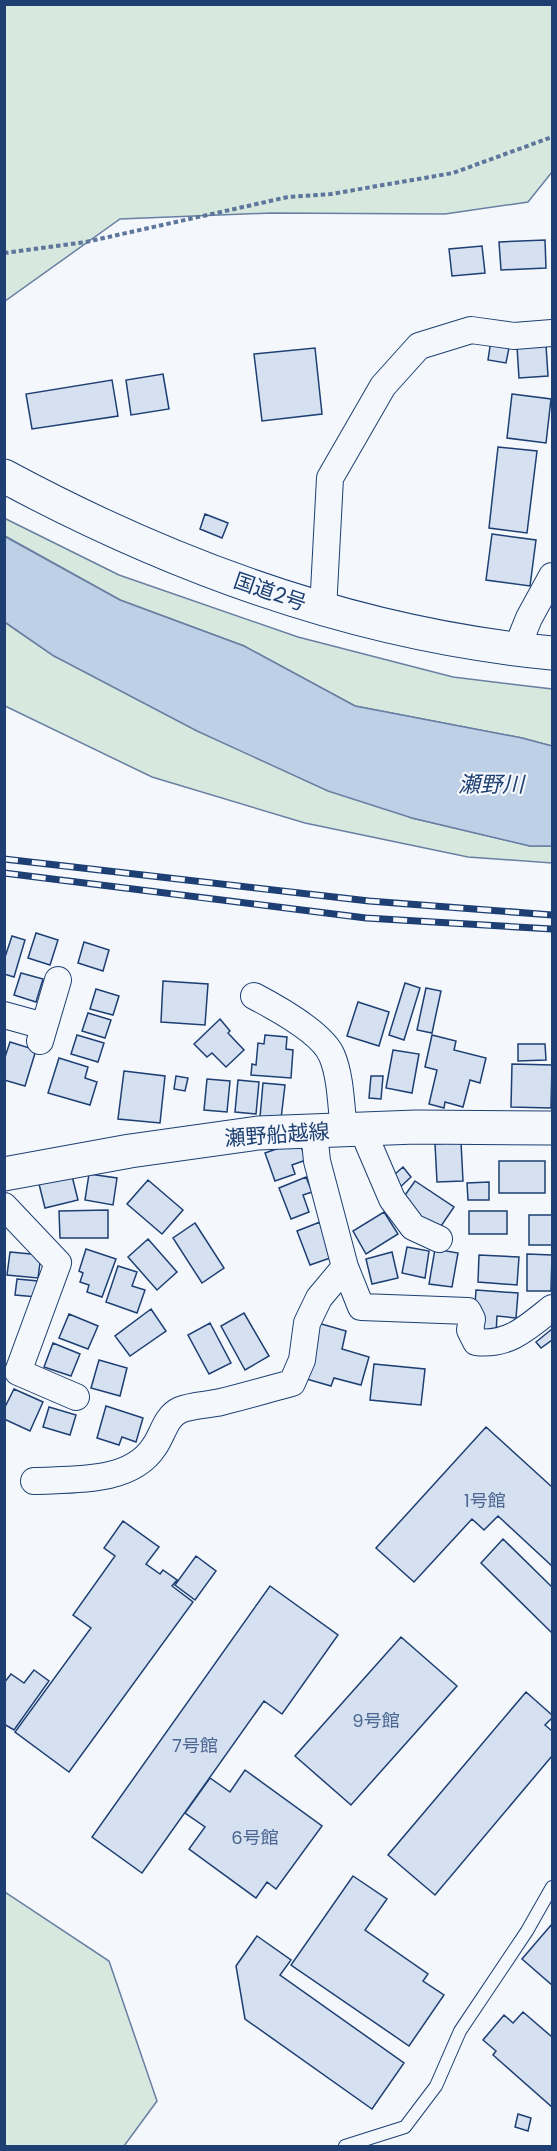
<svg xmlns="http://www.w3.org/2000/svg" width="557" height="2151" font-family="Poppins,'Noto Sans JP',sans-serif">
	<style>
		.green { fill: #d7e8df; stroke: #687fa3; stroke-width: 1.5 }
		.water { fill: #bed0e5; stroke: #687fa3; stroke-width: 1.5 }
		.building { fill: #d5e0f0; stroke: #1d3f73; stroke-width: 1.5 }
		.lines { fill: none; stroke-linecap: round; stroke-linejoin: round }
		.lane-casing { stroke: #1d3f73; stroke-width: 14 }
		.street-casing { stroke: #1d3f73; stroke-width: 28 }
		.secondary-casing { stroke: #1d3f73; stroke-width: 35 }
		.highway-casing { stroke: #1d3f73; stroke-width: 35 }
		.path { stroke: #5e769c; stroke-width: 4; stroke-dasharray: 4.5 3; stroke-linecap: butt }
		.lane { stroke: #f4f7fb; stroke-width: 12 }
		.street { stroke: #f4f7fb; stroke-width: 26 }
		.secondary { stroke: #f4f7fb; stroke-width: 33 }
		.highway { stroke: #f4f7fb; stroke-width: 33 }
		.rail-casing { stroke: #1d3f73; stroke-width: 7 }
		.rail { stroke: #f4f7fb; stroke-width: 4.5; stroke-dasharray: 14; stroke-linecap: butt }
		.labels { text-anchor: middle; stroke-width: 4.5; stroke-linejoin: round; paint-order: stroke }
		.number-label { font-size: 18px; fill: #4b6792 }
		.street-label { font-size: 21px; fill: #1d3f73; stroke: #f4f7fb }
		.water-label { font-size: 22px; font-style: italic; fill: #1d3f73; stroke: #f4f7fb }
	</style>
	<rect width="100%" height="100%" fill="#f4f7fb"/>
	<path class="green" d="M5 4 552 5V172L528 202 445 214 270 213 120 219 5 301Z
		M4 518 119 575 298 637 453 677 552 689V746L522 738 355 706 244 646 120 600 5 536Z
		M4 622 54 656 412 818 530 846H552V863L468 857 305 823 152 777 5 706Z
		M5 1892 109 1961 157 2101 124 2146H5Z"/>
	<path class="water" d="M4 536 120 600 244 646 355 706 522 738 552 746V846H530L412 818 328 791 197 731 54 656 5 622Z"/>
	<path class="building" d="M545 240 546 268 501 270 499 242Z
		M482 246 485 273 452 276 449 249Z
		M491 340 510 343 506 363 488 360Z
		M546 345 548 376 519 378 517 347Z
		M315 348 322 414 262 421 254 354Z
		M163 374 169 409 131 415 126 380Z
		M112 380 118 416 32 429 26 394Z
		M512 394 551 399 546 443 507 438Z
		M498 447 537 451 527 533 489 528Z
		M205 514 228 523 222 538 200 529Z
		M492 534 536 540 530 586 486 580Z
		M36 933 58 940 50 965 28 958Z
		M12 936 25 940 14 977 4 974V960Z
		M84 942 109 950 103 971 78 963Z
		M21 973 43 979 36 1002 14 995Z
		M163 981 208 984 205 1025 161 1022Z
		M405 983 420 988 404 1040 389 1035Z
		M426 988 441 991 432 1033 417 1030Z
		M96 989 119 996 113 1015 90 1009Z
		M358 1002 389 1012 379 1046 347 1036Z
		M88 1013 111 1020 105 1038 82 1031Z
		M220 1019 230 1031 228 1033 244 1050 226 1067 212 1053 207 1057 194 1044Z
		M77 1035 104 1043 98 1062 71 1054Z
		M265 1035 287 1037 286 1049 293 1050 291 1078 251 1075 252 1064 256 1065 258 1043 264 1044Z
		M432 1035 456 1041 454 1050 486 1058 480 1083 470 1080 463 1107 445 1102 444 1108 429 1104 437 1070 425 1067Z
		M10 1042 36 1050 25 1086 4 1080V1060Z
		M518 1044H545L546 1060 518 1061Z
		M393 1050 419 1054 412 1093 386 1088Z
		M59 1058 88 1067 85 1078 97 1082 90 1105 48 1093Z
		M512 1064 552 1065 551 1108 511 1107Z
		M124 1071 165 1076 160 1123 118 1119Z
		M176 1076 188 1078 185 1091 174 1089Z
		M371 1076H383L381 1099 369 1098Z
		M207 1079 230 1081 227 1112 204 1110Z
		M238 1080 259 1082 256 1114 235 1112Z
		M263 1083 285 1085 281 1119 260 1117Z
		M299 1141 306 1160 292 1165 295 1174 275 1181 265 1153Z
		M461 1142 463 1181 437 1182 435 1144Z
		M499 1161H545V1193H499Z
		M403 1167 411 1177 395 1192 386 1182Z
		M89 1174 117 1178 113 1205 85 1200Z
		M72 1176 78 1200 45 1208 39 1184Z
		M306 1177 312 1192 303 1195 309 1212 291 1219 279 1188Z
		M148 1180 183 1210 162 1234 127 1204Z
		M415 1181 454 1207 437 1232 398 1205Z
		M489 1182V1200H468L467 1183Z
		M108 1210V1238H60L59 1211Z
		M469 1211H507V1234H469Z
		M384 1212 398 1234 366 1254 353 1231Z
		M529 1215H552V1245H529Z
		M320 1222 333 1257 310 1265 297 1231Z
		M195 1223 224 1268 202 1283 173 1238Z
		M148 1239 177 1272 157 1290 128 1257Z
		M407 1247 429 1251 425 1278 402 1273Z
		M86 1249 116 1259 102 1297 87 1292 89 1285 80 1282 83 1273 79 1271Z
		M435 1249 458 1253 452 1287 429 1284Z
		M10 1252 41 1255 38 1278 7 1275Z
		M392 1252 398 1278 372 1284 366 1259Z
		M527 1254 552 1255 551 1291H527Z
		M479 1255 519 1257 517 1285 478 1282Z
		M118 1266 137 1272 132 1286 145 1290 137 1313 106 1302Z
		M17 1279 38 1281 37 1297 15 1295Z
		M476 1290 518 1293 516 1318 497 1316 496 1334 473 1333Z
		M151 1309 166 1331 130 1356 115 1336Z
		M244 1313 269 1356 245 1370 221 1326Z
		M69 1314 98 1326 88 1349 59 1338Z
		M210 1323 231 1363 209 1374 188 1335Z
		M318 1323 346 1331 342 1349 369 1357 361 1385 334 1378 331 1386 303 1378Z
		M552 1329V1340L541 1348 536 1342Z
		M53 1343 80 1354 71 1376 44 1367Z
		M99 1360 127 1368 120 1396 91 1388Z
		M374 1364 425 1369 421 1405 370 1400Z
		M14 1389 43 1402 30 1431 4 1419V1409Z
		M106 1406 143 1418 136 1442 122 1437 119 1445 97 1438Z
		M49 1407 76 1415 70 1435 43 1427Z
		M486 1427 552 1487V1566L498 1516 484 1530 472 1519 414 1582 376 1548Z
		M123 1521 159 1547 146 1564 160 1574 163 1570 177 1580 172 1586 193 1602 69 1772 15 1732 91 1628 73 1615 115 1556 104 1548Z
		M503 1539 552 1587V1633L481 1563Z
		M196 1556 216 1571 195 1600 175 1585Z
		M270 1586 338 1635 282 1714 264 1701 142 1873 92 1837Z
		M401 1637 457 1686 351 1805 295 1756Z
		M34 1670 49 1681 14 1730 4 1724V1683L11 1674 24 1683Z
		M526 1692 552 1715V1718L545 1725 552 1731V1756L435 1895 388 1855Z
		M245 1770 322 1826 276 1889 267 1882 256 1898 189 1849 205 1827 185 1813 210 1778 230 1792Z
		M353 1876 387 1899 365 1930 428 1974 423 1981 444 1995 409 2046 291 1965Z
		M552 1924V1985L522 1959Z
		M257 1936 291 1960 280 1975 404 2063 372 2109 245 2019 236 1966Z
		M523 2012 552 2037V2107L493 2055 496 2051 483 2040 504 2015 513 2023Z
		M518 2114 531 2118 528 2131 515 2127Z"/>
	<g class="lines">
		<g class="lane-casing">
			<path id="lane" d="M345 2146 405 2127 436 2086 460 2031 527 1931 552 1887"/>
		</g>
		<g class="street-casing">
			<path id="street" d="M323 610 330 478 383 386 419 346 471 330 514 336 552 333
				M516 650 529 618 552 576
				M254 996C275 1007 323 1033 332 1056 341 1077 341 1108 344 1130
				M4 1015 44 1026
				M40 1041 58 980
				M362 1129 392 1199 413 1227 439 1239
				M4 1206 58 1263 18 1372 76 1397
				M345 1267 361 1307 468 1311 472 1319 470 1330 476 1342C509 1346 528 1327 552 1308
				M34 1481C71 1479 130 1484 154 1447 163 1435 165 1417 180 1410 192 1405 208 1405 221 1402 245 1396 269 1389 292 1383L302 1360 307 1323 319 1298 345 1267 317 1161 314 1132"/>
		</g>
		<g class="secondary-casing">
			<path id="secondary" d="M4 1174 130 1151 258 1133 416 1127 552 1128"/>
		</g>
		<g class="highway-casing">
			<path id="highway" d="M4 476C175 568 359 635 552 653"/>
		</g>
		<path class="path" d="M4 253 86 242 288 197 331 194 453 173 552 137"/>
		<use href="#lane" class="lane"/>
		<use href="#street" class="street"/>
		<use href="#secondary" class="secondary"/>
		<use href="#highway" class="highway"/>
		<g class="rail-casing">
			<path id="rail" d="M4 859 369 901 552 915
				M4 873 366 918 552 929"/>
		</g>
		<use href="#rail" class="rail"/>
	</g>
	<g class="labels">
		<g class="number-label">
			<text x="485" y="1507">1号館</text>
			<text x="376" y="1727">9号館</text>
			<text x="195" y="1752">7号館</text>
			<text x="255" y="1844">6号館</text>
		</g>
		<g class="street-label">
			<text transform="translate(270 592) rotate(19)" y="7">国道2号</text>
			<text transform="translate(277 1135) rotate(-4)" y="7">瀬野船越線</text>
		</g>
		<g class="water-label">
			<text x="491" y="792">瀬野川</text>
		</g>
	</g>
	<rect width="557" height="2151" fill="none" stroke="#1d3f73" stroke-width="12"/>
</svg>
